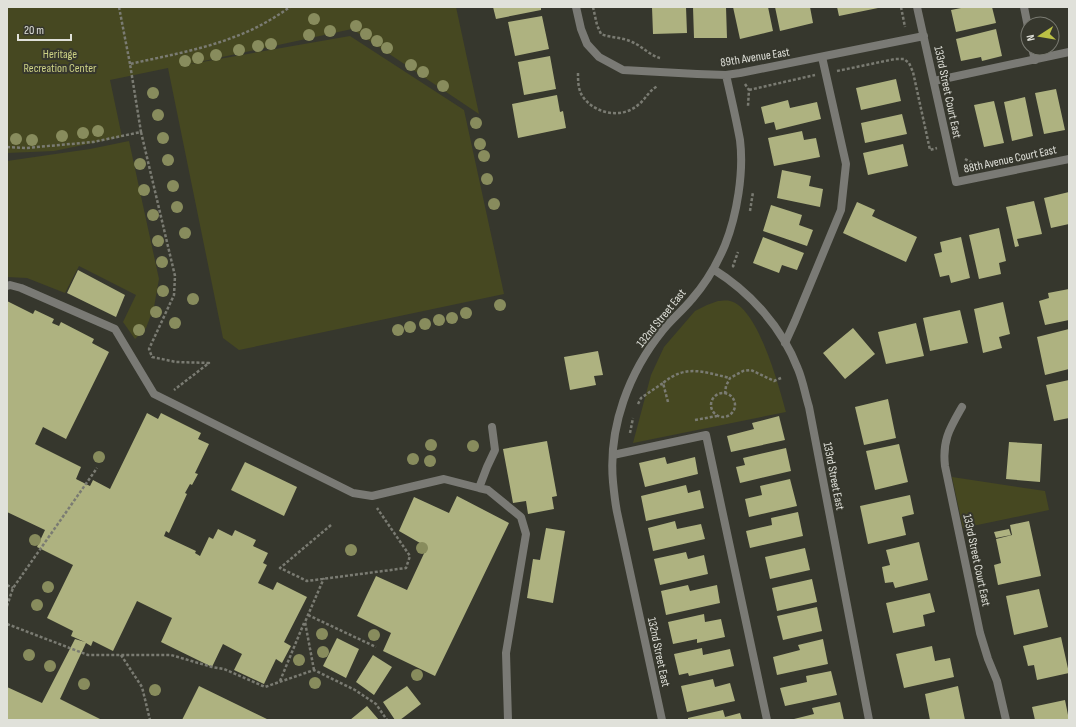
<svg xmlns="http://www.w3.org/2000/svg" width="1076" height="727" font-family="'Sofia Sans Condensed',sans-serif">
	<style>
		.green { fill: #464821 }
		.building { fill: #aeb280 }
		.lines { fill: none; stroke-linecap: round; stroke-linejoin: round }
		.path { stroke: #7a7b72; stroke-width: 2.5; stroke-dasharray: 3 2; stroke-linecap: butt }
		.lane { stroke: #7a7a75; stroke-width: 8 }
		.street { stroke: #7a7a75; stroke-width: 8 }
		.tree { fill: #888c5d }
		.labels { text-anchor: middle; stroke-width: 4; stroke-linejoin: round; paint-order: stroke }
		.park-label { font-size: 12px; fill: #ccd185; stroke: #36372d }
		.street-label { font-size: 12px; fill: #e0e1da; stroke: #36372d }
	</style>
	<rect width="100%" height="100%" fill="#36372d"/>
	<path class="green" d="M7 7H456L479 114 352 29 185 65 350 36 464 110 504 294 239 350 223 338 168 68 110 80 122 137 54 151 7 153Z
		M129 141 159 279 154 307 146 328 135 339 123 322 136 295 79 266 65 293 27 278 7 277V161L90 149Z
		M718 301C721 301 726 300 730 301 758 307 779 387 786 412L633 443 651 375 664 347 695 311 707 305Z
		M952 477 1045 491 1049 510 963 528Z"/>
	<path class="building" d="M493 7H541V10L496 19Z
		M652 7H686L687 33 653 34Z
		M693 7H726L727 38H694Z
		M733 7H768L773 31 740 39Z
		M775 7H810L813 23 780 31Z
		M837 7H878V8L839 16Z
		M966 7H992L996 23 956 32 951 10Z
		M542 16 549 49 515 56 508 22Z
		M996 29 1002 56 982 61 981 57 961 61 956 39Z
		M550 56 556 89 524 95 518 62Z
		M896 79 901 101 861 110 856 88Z
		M1056 89 1065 130 1044 134 1035 93Z
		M557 95 560 112 563 111 566 128 518 138 512 104Z
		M1025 97 1033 136 1012 141 1004 102Z
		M788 100 790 108 817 102 821 119 776 130 774 122 765 124 761 107Z
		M994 101 1004 143 984 147 974 105Z
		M902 114 907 134 865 143 861 123Z
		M802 131 804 140 816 138 820 157 774 166 768 138Z
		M903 144 908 166 868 175 863 153Z
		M782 170 811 176 809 186 823 189 820 207 777 198Z
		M1069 192V224L1051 228 1044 198Z
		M1034 201 1042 234 1017 239 1019 246 1015 247 1006 207Z
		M857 202 875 210 872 216 917 237 906 262 843 233Z
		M771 205 802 215 799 225 813 230 807 246 763 231Z
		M999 228 1006 261 999 263 1001 274 979 279 969 235Z
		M763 237 804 253 797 270 782 265 779 273 753 263Z
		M961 237 970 278 951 283 949 275 940 277 934 254 942 252 940 242Z
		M78 270 125 295 116 317 67 293Z
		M1069 289V320L1045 325 1039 301 1049 298 1048 293Z
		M7 301 33 314 35 310 54 319 52 323 59 326 61 322 94 339 92 343 109 352 66 439 43 427 35 444 81 467 76 479 90 486 93 480 110 489 147 413 158 419 161 413 201 433 198 439 209 444 195 473 198 474 192 485 190 484 185 493 187 494 169 533 166 531 164 536 196 551 195 553 200 556 209 537 213 539 218 529 232 536 235 530 256 540 253 546 268 553 263 563 267 565 258 583 273 590 277 582 307 597 284 642 291 646 282 663 276 659 264 684 234 670 242 654 223 644 212 667 161 642 172 618 137 601 113 651 93 641 91 646 86 643 60 699 102 720H7V687L42 703 75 639 85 642 71 636 73 631 47 618 73 565 37 547 45 530 7 512Z
		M1003 302 1010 334 999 337 1002 348 983 353 974 309Z
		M960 310 968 343 930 351 923 318Z
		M916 323 924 356 886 364 878 332Z
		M853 328 875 354 845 379 823 353Z
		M1069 329V369L1045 375 1037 337Z
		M598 351 603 375 594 376 596 385 570 390 564 357Z
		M1069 380V418L1054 421 1046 385Z
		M888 399 896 438 864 445 855 407Z
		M779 416 785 440 731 452 727 436 754 429 752 423Z
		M547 441 557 496 552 497 554 509 528 514 526 501 513 503 503 449Z
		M1009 442 1042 444 1040 482 1006 479Z
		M899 444 908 482 875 490 866 451Z
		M786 448 791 471 740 483 736 467 745 465 743 458Z
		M665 457 667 464 695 457 698 474 645 487 639 463Z
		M245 462 297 487 284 516 231 490Z
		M790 479 797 506 749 517 745 499 762 495 760 486Z
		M686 485 688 493 700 490 704 508 646 521 641 496Z
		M910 495 914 514 902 517 906 535 868 544 860 506Z
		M457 496 509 523 435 676 383 651 391 633 357 616 376 576 407 590 427 547 399 531 414 497 449 513Z
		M798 512 803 536 750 548 746 531 772 525 771 518Z
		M675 521 677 529 701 524 705 539 653 551 648 528Z
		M1029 521 1041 576 998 585 994 565 1001 563 996 539 1012 535 1010 525Z
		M546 528 565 531 553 603 527 598 533 559 540 560Z
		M1009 529 1011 535 996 538 994 532Z
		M919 542 928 580 895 588 893 582 885 583 882 567 890 565 886 550Z
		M805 548 810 570 770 579 765 557Z
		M686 552 688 559 704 555 708 574 660 585 654 559Z
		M812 579 817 602 777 611 772 588Z
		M688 585 690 591 717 585 720 603 666 615 661 591Z
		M1039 589 1048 627 1014 635 1006 596Z
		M930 593 935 612 923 615 925 626 893 633 886 603Z
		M817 607 822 631 783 640 777 616Z
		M704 614 705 622 721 619 725 637 697 643V639L673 644 668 622Z
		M1061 637 1069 673 1037 680 1034 665 1028 666 1023 646Z
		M337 638 359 649 346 678 323 666Z
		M823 639 828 664 777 675 773 657 800 650 798 645Z
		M932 646 935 661 950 658 954 677 904 688 896 654Z
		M702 648 703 655 730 649 734 666 689 676 688 673 679 675 674 654Z
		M373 655 392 667 374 695 356 682Z
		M831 671 837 695 785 706 780 688 807 682 806 676Z
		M713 679 715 687 730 683 735 701 687 712 681 686Z
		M199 686 269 720H182Z
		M407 686 421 704 400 720H395L383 702Z
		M958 686 965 720H930L925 694Z
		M1065 700 1069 720H1035L1032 707Z
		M840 702 844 720H790L814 714 812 708Z
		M367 706 379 720H350Z
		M723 710 725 717 740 713 742 720H688V718Z"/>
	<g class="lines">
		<path class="path" d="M119 7 130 64
			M593 7 597 25 601 34C611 38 622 37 632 42 642 46 649 55 660 58
			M901 7 905 27
			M837 71 895 59H904L909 63 913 72 930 150 937 148
			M578 73C578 81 578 90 583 97 595 114 622 119 638 105 646 99 649 90 658 86
			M745 84 749 90 748 106
			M749 90 815 75
			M141 132 175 276 174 295 149 349 152 357 176 362 209 363 174 390
			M7 147 26 148 93 142 141 132 130 64C165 56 201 50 234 37 254 30 273 19 290 7
			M965 159 974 164H976
			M750 211 753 192
			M734 267 733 266 738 252
			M711 405a12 12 0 1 1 24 0a12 12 0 1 1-24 0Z
			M725 394 726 386 730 378 743 371 751 370 774 381 781 378
			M668 402 663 383C686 364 703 372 730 378
			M638 404 641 398 663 383
			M695 420 717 416
			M630 433 633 418
			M331 525 280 568 307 581 406 568 410 556 377 508
			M7 585 13 588
			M7 606 13 588 97 468
			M308 615 376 647
			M7 624 88 655H171L212 667 224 669 265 687 314 670 355 690 376 704 387 720
			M121 655 142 687 150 720
			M314 670 305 622 324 578
			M280 681 304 623"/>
		<path class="lane" d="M1024 7 1028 27
			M1032 48 1035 60
			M934 81 1069 52
			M7 286 10 285 21 288 115 329 154 394 353 493 372 496 444 479 479 488 488 490 521 517 526 534 506 653 508 720
			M785 343 795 321 841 210 846 164 822 57
			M613 455 706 435 767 720
			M479 488 487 467 495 450 492 427"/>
		<path class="street" d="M576 7 581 29 587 44 599 57 623 70 697 74 726 75 740 73 924 36
			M917 7 956 182 1069 159
			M713 269C750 292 782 327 798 369 803 381 805 394 809 407L869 720
			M962 407C950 428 942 440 945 466L980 633 988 659 997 681 1006 720
			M662 720 617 512C615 502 614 492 613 482 608 427 629 372 663 330 672 319 683 310 692 299 706 283 717 264 725 245 737 215 744 172 740 140 736 118 731 97 726 75"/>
	</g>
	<g class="tree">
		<circle cx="314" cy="19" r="6"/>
		<circle cx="356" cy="26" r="6"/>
		<circle cx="330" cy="31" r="6"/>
		<circle cx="366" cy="34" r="6"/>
		<circle cx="309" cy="35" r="6"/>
		<circle cx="377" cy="41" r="6"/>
		<circle cx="271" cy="44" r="6"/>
		<circle cx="258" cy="46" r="6"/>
		<circle cx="387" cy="48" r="6"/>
		<circle cx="239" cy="50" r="6"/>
		<circle cx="216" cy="55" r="6"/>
		<circle cx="198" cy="58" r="6"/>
		<circle cx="185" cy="61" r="6"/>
		<circle cx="411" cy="65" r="6"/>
		<circle cx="423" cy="72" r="6"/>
		<circle cx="443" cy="86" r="6"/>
		<circle cx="153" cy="93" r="6"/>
		<circle cx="158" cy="115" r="6"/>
		<circle cx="476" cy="123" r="6"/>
		<circle cx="98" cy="131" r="6"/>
		<circle cx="83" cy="133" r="6"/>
		<circle cx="62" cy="136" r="6"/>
		<circle cx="163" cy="138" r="6"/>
		<circle cx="16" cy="139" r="6"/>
		<circle cx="32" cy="140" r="6"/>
		<circle cx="480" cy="144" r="6"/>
		<circle cx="484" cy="156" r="6"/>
		<circle cx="168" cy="160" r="6"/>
		<circle cx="140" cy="164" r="6"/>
		<circle cx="487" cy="179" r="6"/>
		<circle cx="173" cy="186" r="6"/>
		<circle cx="144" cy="190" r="6"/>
		<circle cx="494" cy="204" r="6"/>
		<circle cx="177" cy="207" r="6"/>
		<circle cx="153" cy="215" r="6"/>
		<circle cx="185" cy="233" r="6"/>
		<circle cx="158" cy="241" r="6"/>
		<circle cx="162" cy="262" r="6"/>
		<circle cx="163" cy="291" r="6"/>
		<circle cx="193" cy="299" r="6"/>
		<circle cx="500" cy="305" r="6"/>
		<circle cx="156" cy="312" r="6"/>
		<circle cx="466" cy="313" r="6"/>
		<circle cx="452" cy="318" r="6"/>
		<circle cx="439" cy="320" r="6"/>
		<circle cx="175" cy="323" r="6"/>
		<circle cx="425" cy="324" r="6"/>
		<circle cx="410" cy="327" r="6"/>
		<circle cx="139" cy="330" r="6"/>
		<circle cx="398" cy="330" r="6"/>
		<circle cx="431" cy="445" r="6"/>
		<circle cx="473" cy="446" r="6"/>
		<circle cx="99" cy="457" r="6"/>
		<circle cx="413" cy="459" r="6"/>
		<circle cx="430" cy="461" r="6"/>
		<circle cx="35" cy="540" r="6"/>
		<circle cx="422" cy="548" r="6"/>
		<circle cx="351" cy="550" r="6"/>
		<circle cx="48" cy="587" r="6"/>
		<circle cx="37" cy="605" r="6"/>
		<circle cx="322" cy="634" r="6"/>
		<circle cx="374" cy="635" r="6"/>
		<circle cx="323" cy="652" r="6"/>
		<circle cx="29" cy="655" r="6"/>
		<circle cx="299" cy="660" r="6"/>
		<circle cx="50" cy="666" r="6"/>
		<circle cx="417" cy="675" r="6"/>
		<circle cx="315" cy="683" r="6"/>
		<circle cx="84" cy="684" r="6"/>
		<circle cx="155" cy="690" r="6"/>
	</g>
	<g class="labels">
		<g class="park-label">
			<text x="60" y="58">Heritage<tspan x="60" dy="14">Recreation Center</tspan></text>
		</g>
		<g class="street-label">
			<text transform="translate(755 57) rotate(-9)" y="4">89th Avenue East</text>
			<text transform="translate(948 92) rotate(78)" y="4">133rd Street Court East</text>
			<text transform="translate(1010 159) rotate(-12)" y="4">88th Avenue Court East</text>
			<text transform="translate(661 318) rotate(-51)" y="4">132nd Street East</text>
			<text transform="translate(834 476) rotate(79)" y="4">133rd Street East</text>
			<text transform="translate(977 560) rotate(78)" y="4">133rd Street Court East</text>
			<text transform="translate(659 652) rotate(78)" y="4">132nd Street East</text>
		</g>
	</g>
	<rect width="1076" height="727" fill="none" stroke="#e0e1da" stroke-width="16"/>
	<g transform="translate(1040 36) rotate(258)"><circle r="19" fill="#36372d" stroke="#7a7b72"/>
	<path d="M0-3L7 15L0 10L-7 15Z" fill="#bbc045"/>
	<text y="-6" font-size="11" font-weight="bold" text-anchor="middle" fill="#e0e1da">N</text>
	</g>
	<path d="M18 34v6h53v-6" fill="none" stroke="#e0e1da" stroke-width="2"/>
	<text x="24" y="34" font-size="12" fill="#e0e1da" stroke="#36372d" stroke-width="3" paint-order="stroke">20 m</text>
</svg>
